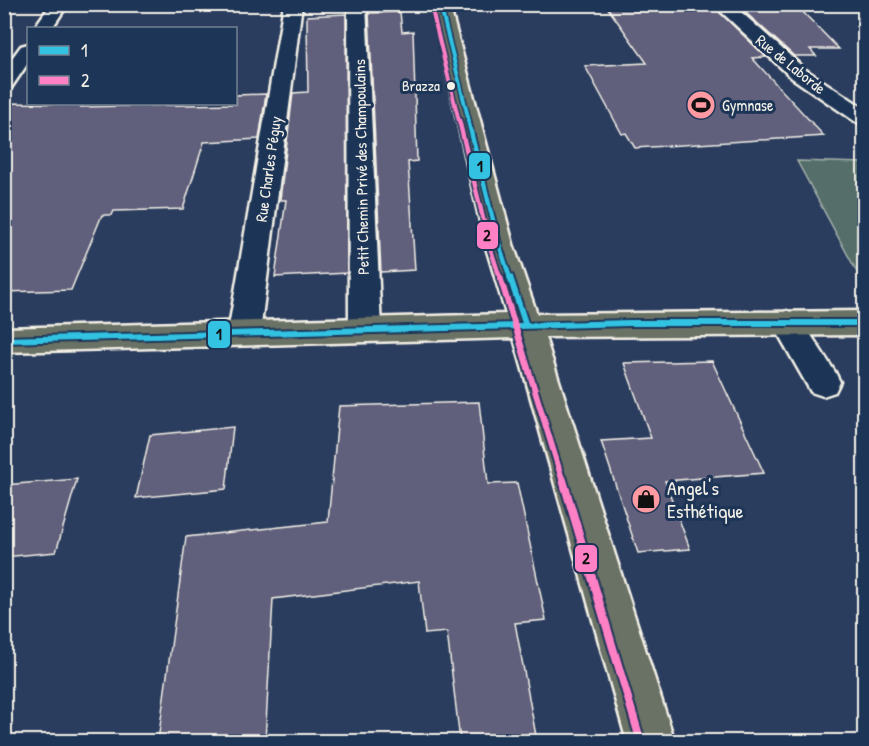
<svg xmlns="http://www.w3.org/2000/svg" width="869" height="746" font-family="'Patrick Hand',sans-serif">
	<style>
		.green { fill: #556e6b; stroke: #a4b0aa; stroke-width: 1.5 }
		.building { fill: #615e7b; stroke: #f4f1e8; stroke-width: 1.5 }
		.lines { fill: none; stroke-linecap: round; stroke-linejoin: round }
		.minor-casing { stroke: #f4f1e8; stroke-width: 5 }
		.major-casing { stroke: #f4f1e8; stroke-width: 5 }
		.minor { fill: #1d3557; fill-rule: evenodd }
		.major { fill: #6b7165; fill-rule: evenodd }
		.bus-1-far2-casing { stroke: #1d3557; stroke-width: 7 }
		.bus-1-far1-casing { stroke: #1d3557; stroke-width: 8 }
		.bus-1-casing { stroke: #1d3557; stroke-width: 10 }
		.bus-2-far3-casing { stroke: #1d3557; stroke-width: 7 }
		.bus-2-far2-casing { stroke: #1d3557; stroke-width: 8 }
		.bus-2-far1-casing { stroke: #1d3557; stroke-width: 10 }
		.bus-2-casing { stroke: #1d3557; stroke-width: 12 }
		.bus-1-far2 { stroke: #33c2e2; stroke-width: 4 }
		.bus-1-far1 { stroke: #33c2e2; stroke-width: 4.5 }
		.bus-1 { stroke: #33c2e2; stroke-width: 6 }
		.bus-2-far3 { stroke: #ff80c5; stroke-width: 4 }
		.bus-2-far2 { stroke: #ff80c5; stroke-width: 4.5 }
		.bus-2-far1 { stroke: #ff80c5; stroke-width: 6 }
		.bus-2 { stroke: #ff80c5; stroke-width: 8 }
		.bus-dot { fill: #f4f1e8; stroke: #1d3557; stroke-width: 2 }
		.labels { text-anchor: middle; stroke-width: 6; stroke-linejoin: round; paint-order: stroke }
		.far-bus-label { font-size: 15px; fill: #f4f1e8; stroke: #1d3557; text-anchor: end }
		.far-street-label { font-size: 16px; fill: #f4f1e8; stroke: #1d3557 }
		.far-poi-label { font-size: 16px; fill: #f4f1e8; stroke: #1d3557; text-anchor: start }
		.poi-label { font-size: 20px; fill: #f4f1e8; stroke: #1d3557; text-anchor: start }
		.line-badge { stroke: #1d3557; stroke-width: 2 }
		.pale-badge-label { font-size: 16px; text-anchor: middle; font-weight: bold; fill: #111 }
	</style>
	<rect width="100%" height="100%" fill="#2b3d5e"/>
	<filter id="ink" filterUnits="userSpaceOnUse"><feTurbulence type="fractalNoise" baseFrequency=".0167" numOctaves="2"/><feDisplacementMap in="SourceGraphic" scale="12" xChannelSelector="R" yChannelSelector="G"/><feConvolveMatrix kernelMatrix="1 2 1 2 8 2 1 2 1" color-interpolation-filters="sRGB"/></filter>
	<g filter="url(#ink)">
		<path class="green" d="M797 161 864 163V285Z"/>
		<path class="building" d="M605 4H711L766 57 752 58 824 136 635 148 626 133 622 134 585 66 647 63Z
			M736 4H795L839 49H810L816 56H794Z
			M400 12 402 32 413 31 417 161 408 162 415 270 381 272 369 13Z
			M346 14 347 273 275 277 286 200H280L293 93 308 92 307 16Z
			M266 94 259 139 204 142 183 209 114 211 112 215H102L71 290 4 292V103L83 104 81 107 236 104V95Z
			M712 361 764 473 665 481 690 549 638 553 601 441 651 438 624 363Z
			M479 402 488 484 517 483 546 620 515 623 537 741H460L447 632 425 634 419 581 273 599 265 741H158L186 537 328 522 339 406Z
			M233 427 226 489 136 498 150 435Z
			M77 479 56 552 4 557V485Z"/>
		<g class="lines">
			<g class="minor-casing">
				<path id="minor" d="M51 4H68L52 28H34Z
					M284 4H302L260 333 255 342 244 345 233 342 228 333Z
					M348 4H366L381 329 376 338 365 341 354 338 349 329Z
					M713 4H732L806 70 864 108V124L856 122 792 78Z
					M28 44V63L11 88 4 90V69L21 46Z
					M787 311 798 315 835 372 840 382 835 392 823 396 811 392 772 323 776 315Z"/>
			</g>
			<g class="major-casing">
				<path id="major" d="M431 4H449L513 244 537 314 864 311V335L545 337 675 742H627L514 338 4 352V328L506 314 485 244Z"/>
			</g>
			<use href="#minor" class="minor"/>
			<use href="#major" class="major"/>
			<g class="bus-1-far2-casing">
				<path id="bus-1-far2" d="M440 4 469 121"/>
			</g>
			<g class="bus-1-far1-casing">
				<path id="bus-1-far1" d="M468 120 499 244 510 278"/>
			</g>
			<g class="bus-1-casing">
				<path id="bus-1" d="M510 277 526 326
					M4 340 629 323H864"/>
			</g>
			<g class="bus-2-far3-casing">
				<path id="bus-2-far3" d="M431 6 459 121"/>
			</g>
			<g class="bus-2-far2-casing">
				<path id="bus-2-far2" d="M459 120 490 247 500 278"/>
			</g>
			<g class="bus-2-far1-casing">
				<path id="bus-2-far1" d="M500 277 563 482"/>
			</g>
			<g class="bus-2-casing">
				<path id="bus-2" d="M563 480 641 742"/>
			</g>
			<use href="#bus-1-far2" class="bus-1-far2"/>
			<use href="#bus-1-far1" class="bus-1-far1"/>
			<use href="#bus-1" class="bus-1"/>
			<use href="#bus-2-far3" class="bus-2-far3"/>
			<use href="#bus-2-far2" class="bus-2-far2"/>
			<use href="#bus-2-far1" class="bus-2-far1"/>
			<use href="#bus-2" class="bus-2"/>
		</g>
	</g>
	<defs>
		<g id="stadium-disc" transform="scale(1.5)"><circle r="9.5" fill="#ff9aa2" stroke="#1d3557"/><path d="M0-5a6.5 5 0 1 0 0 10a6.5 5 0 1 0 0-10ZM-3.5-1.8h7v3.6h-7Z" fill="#111"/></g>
		<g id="shop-disc" transform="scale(1.5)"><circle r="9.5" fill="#ff9aa2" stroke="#1d3557"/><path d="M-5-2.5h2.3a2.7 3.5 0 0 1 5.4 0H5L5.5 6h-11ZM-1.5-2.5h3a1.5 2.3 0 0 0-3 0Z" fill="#111"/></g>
	</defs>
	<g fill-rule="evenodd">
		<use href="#stadium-disc" x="701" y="105"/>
		<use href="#shop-disc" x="646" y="499"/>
	</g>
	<circle class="bus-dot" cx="451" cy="86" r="5"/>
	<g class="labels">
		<g class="far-bus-label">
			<text x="440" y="91">Brazza</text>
		</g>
		<g class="far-street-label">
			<text transform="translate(791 64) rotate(39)" y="6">Rue de Laborde</text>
			<text transform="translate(361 167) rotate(-91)" y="6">Petit Chemin Privé des Champoulains</text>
			<text transform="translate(268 169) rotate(-82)" y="6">Rue Charles Péguy</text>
		</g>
		<g class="far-poi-label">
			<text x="722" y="111">Gymnase</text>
		</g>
		<g class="poi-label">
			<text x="667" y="495">Angel's<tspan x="667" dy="23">Esthétique</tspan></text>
		</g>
	</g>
	<g class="line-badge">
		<rect x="468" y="152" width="23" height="28" rx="6" fill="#33c2e2"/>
		<rect x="476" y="221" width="23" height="29" rx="6" fill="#ff80c5"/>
		<rect x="207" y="320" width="24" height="29" rx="6" fill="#33c2e2"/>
		<rect x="574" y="544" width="24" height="29" rx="6" fill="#ff80c5"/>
	</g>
	<g class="pale-badge-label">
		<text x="480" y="172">1</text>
		<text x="487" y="241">2</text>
		<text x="219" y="340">1</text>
		<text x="586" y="564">2</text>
	</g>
	<rect width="869" height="746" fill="none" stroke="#1d3557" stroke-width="24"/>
	<rect x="12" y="12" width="845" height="722" fill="none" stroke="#f4f1e8" stroke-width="2" filter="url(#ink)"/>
	<rect x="27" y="27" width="210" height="78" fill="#1d3557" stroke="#738091" stroke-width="1.5"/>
	<rect x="39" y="46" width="30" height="9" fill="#33c2e2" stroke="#738091" stroke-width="1.5"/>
	<text x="81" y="57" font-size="18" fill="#f4f1e8">1</text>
	<rect x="39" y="76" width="30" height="9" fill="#ff80c5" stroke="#738091" stroke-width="1.5"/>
	<text x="81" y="87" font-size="18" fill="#f4f1e8">2</text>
</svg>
